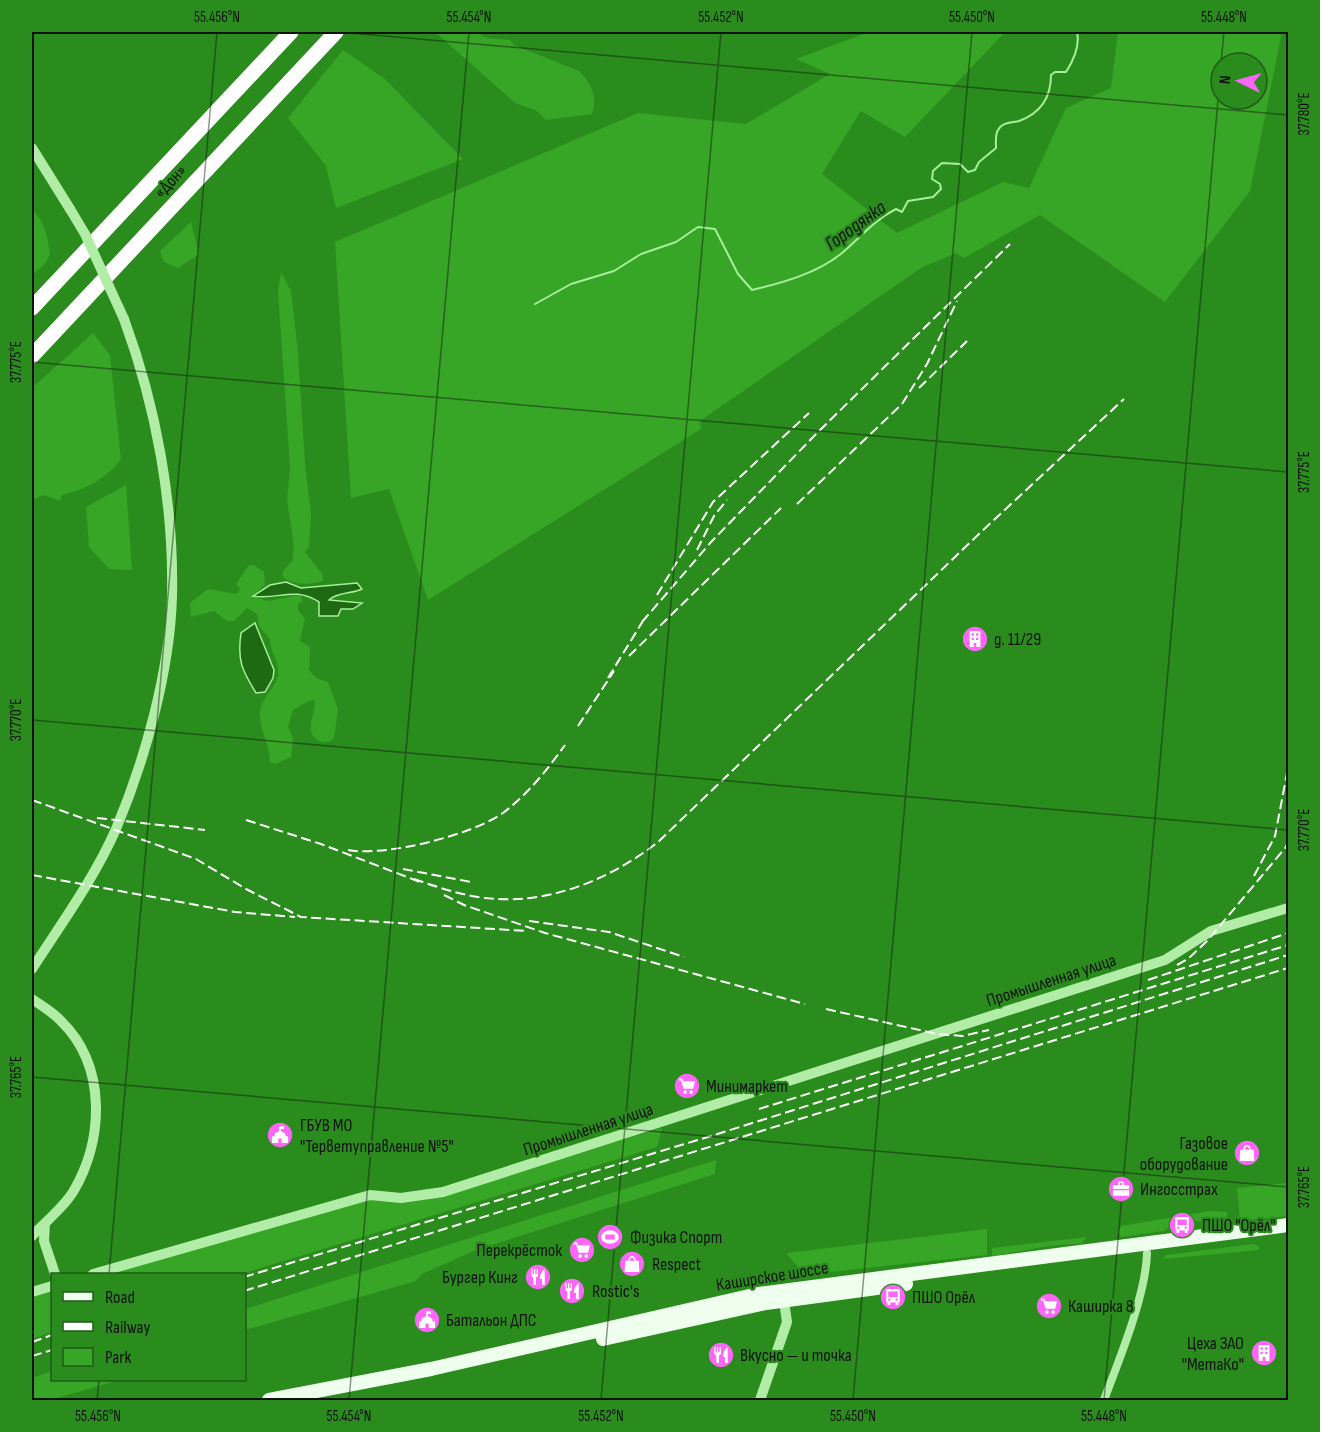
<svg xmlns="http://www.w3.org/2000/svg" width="1320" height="1432" font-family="'Sofia Sans Condensed',sans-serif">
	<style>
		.green { fill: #37a525; fill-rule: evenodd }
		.water { fill: #1d6a12; stroke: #a8ef9b; stroke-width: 1.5 }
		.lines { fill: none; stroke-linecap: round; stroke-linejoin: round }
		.stream { stroke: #a8ef9b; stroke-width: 2 }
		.minor { stroke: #b2eda8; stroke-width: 8 }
		.tertiary { stroke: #b2eda8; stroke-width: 10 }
		.primary { stroke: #efffee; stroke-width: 14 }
		.motorway { stroke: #fff; stroke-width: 15 }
		.rail { stroke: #fff; stroke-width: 2; stroke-dasharray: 10 4.5; stroke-linecap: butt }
		.tertiary-bridge { stroke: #b2eda8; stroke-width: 10 }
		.ticks { fill: none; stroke: #111; stroke-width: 1.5; stroke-opacity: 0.45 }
		.labels { text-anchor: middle; stroke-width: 4.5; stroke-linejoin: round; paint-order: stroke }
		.street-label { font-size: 18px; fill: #111; stroke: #2a8c1c }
		.poi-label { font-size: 18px; fill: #111; stroke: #2a8c1c; text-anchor: start }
		.water-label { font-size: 20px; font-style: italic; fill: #111; stroke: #2a8c1c }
		.neatline { fill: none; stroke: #111; stroke-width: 2 }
		.ticks-label { font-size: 15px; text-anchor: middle; fill: #111 }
	</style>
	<rect width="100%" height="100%" fill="#2a8c1c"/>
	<path class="green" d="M435 32H475L487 38 510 40 514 45 579 71C591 82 598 98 592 114L546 120 537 111 515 103Z
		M869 32H1005L905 137 861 111 822 174 897 233 1003 182 1029 188 1066 108 1111 88 1118 32H1282L1250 191 1165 302 1040 215 964 258 956 253 921 268 700 421 701 429 428 600 389 489 351 498 335 242 638 113 746 124 830 74 796 59ZM1221 63H1257V99H1221Z
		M343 50 385 79 463 159 336 208 326 166 288 118Z
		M32 208C46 226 47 233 50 255L44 265 32 275Z
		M191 222 199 254 178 268 164 262 160 251Z
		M281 272 291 291 298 353 305 463 311 514 309 546 305 552 323 575V581C309 585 295 586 283 577V571L292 561 294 547 287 499 290 468 278 291Z
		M93 333 110 355 121 460C104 480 87 489 62 495L60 501 44 495 32 500V388Z
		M126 485 132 570 109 569 89 547 86 507Z
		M249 565H254L264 572 265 585 252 596 268 601 300 595 303 601 298 604V610L305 619 300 641 310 647 309 670 316 678 328 682 338 709 334 739C329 742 325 743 320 741 302 734 316 713 315 700L309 701 293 710 288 727 293 739 291 757 275 764 270 762C270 744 259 730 260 712 261 698 275 689 278 675 280 662 270 653 270 639L259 626 257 614 247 608 234 621H227L214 611 191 617 190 603 208 589 237 594 240 589 236 584Z
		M662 1128 657 1147 241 1274H111L370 1200 450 1191Z
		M716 1160 715 1174 476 1250 422 1274 416 1281 245 1330V1309Z
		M1288 1183V1216L1240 1221 1237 1188Z
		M1210 1211 1227 1212V1218L1218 1223 1181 1220 1164 1231 1121 1237 1118 1232 1121 1226Z
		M987 1229V1255L811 1274 803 1273 786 1253Z
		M1087 1237 1081 1244C1051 1243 1022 1252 992 1256V1248Z
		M1253 1244 1259 1246V1250L1163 1259 1166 1255Z
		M52 1291V1332L32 1339V1297Z
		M52 1371V1380H120L50 1400H32V1378Z"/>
	<path class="water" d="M286 582 301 588 357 583 362 589C352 594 337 592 329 600L362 603 353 609H341L338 616H319V602C294 586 279 600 253 596L270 585Z
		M255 623 274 670 273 678 265 692 256 693C242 670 237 661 241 633Z"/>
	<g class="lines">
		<path class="stream" d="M535 304 571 284 614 271 641 254 676 242 698 227 715 229 738 274 752 290C782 283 818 273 842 253 861 237 874 220 896 209L902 212 908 201 933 197 941 189 940 184 932 179 933 171 942 163 960 164 968 172 975 170 979 162 996 148C996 142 995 135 998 130 1002 122 1011 123 1019 121 1041 113 1051 97 1051 75L1055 72H1066C1073 61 1080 45 1077 32"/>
		<path class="minor" d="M1104 1400C1119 1360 1146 1295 1147 1253"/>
		<path class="tertiary" d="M32 148 70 209
			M32 969C61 924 94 879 116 829 145 760 170 671 172 596 174 503 156 406 124 319
			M32 999C42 1006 53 1012 61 1021 107 1066 104 1140 73 1192 63 1208 45 1222 32 1236
			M45 1223 44 1241 55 1274
			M93 1274 370 1195 401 1198 443 1192 1165 960 1211 931 1288 908
			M32 1292 52 1286
			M760 1400 787 1322 783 1294"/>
		<path class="primary" d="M603 1339 766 1303 906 1284
			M269 1400 431 1369 758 1294 1288 1225"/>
		<path class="motorway" d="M32 308 291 32
			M32 356 336 32"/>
		<path class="rail" d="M919 388 967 341
			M797 504 902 404 927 364 957 301
			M697 550 714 516 727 500
			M657 595 713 502 809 413
			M642 622 712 541 818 432 1010 244
			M629 656 781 508
			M608 678 646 616
			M578 726 614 671
			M32 800 196 859 246 889 301 917 527 931
			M97 818 205 830
			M246 820 321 844 420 882
			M348 850C385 857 472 835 503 813 528 794 547 770 565 745
			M403 869 471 882
			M32 875 235 912 295 917
			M1254 876 1275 836 1288 768
			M414 879C431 885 449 891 467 895 536 910 603 884 657 843L981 532 1124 399
			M444 895 464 905 545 933 805 1004
			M529 921 609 932 684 957
			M1177 965 1188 959 1208 940 1286 847 1288 841
			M1148 980 1288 933
			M826 1009 937 1034 963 1036 989 1030
			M759 1109 1288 945
			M244 1277 711 1136 1288 955
			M244 1291 1288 968
			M32 1342 52 1335
			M32 1356 52 1350"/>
		<path class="tertiary-bridge" d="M70 209 85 234 124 319"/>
	</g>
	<path class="ticks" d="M339 32 1288 115M1221 63 1224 32M32 362 1288 472M32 720 1288 830M32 1077 1288 1187M109 1274 217 32M97 1400 99 1380M349 1400 469 32M601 1400 721 32M853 1400 972 32M1104 1400 1221 66"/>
	<defs>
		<g id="building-disc" transform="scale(1.35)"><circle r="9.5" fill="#fe65fb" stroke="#2a8c1c"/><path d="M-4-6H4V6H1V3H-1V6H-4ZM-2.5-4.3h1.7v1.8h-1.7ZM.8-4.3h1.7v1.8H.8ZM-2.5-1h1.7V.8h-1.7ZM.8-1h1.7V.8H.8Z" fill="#fff"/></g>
		<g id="supermarket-disc" transform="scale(1.35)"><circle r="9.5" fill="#fe65fb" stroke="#2a8c1c"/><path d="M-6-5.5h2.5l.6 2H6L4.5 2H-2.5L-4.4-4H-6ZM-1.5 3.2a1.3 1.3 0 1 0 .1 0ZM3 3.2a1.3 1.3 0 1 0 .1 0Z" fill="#fff"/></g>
		<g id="civic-disc" transform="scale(1.35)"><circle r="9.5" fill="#fe65fb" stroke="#2a8c1c"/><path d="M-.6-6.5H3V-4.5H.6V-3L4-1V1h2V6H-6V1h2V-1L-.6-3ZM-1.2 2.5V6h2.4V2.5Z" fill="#fff"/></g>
		<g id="shop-disc" transform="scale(1.35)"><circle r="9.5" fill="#fe65fb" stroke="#2a8c1c"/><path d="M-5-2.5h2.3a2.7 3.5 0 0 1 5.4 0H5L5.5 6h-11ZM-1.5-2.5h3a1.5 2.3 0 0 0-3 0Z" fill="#fff"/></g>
		<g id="office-disc" transform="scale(1.35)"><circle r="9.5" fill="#fe65fb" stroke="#2a8c1c"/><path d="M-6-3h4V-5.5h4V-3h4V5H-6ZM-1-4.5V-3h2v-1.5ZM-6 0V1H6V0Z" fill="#fff"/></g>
		<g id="bus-disc" transform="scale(1.35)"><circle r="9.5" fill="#fe65fb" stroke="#2a8c1c"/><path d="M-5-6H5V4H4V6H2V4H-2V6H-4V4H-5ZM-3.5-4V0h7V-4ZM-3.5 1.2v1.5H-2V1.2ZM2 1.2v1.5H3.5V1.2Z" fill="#fff"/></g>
		<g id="stadium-disc" transform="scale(1.35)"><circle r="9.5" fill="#fe65fb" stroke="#2a8c1c"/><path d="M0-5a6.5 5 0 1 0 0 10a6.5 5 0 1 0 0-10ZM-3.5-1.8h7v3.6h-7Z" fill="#fff"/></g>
		<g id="restaurant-disc" transform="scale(1.35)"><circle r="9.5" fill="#fe65fb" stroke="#2a8c1c"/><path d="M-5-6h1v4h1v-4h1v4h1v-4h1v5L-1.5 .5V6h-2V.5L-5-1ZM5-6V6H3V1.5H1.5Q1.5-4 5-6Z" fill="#fff"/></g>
	</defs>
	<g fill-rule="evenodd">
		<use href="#building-disc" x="975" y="639"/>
		<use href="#supermarket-disc" x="687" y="1086"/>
		<use href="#civic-disc" x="280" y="1135"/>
		<use href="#shop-disc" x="1247" y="1153"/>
		<use href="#office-disc" x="1121" y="1189"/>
		<use href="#bus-disc" x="1182" y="1225"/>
		<use href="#stadium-disc" x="610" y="1237"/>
		<use href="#supermarket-disc" x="582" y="1250"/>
		<use href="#shop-disc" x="632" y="1264"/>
		<use href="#restaurant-disc" x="538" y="1277"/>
		<use href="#restaurant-disc" x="572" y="1291"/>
		<use href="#bus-disc" x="893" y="1297"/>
		<use href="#supermarket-disc" x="1049" y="1306"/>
		<use href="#civic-disc" x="427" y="1320"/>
		<use href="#building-disc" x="1264" y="1353"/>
		<use href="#restaurant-disc" x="721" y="1355"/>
	</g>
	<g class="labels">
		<g class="street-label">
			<text transform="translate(170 181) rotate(-47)" y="6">«Дон»</text>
			<text transform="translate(1051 980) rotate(-18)" y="6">Промышленная улица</text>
			<text transform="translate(588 1129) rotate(-18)" y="6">Промышленная улица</text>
			<text transform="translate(772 1276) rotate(-9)" y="6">Каширское шоссе</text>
		</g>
		<g class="poi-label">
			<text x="994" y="645">д. 11/29</text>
			<text x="706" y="1092">Минимаркет</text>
			<text x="300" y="1131">ГБУВ МО<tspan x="300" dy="21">"Терветуправление №5"</tspan></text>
			<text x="1228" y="1149" text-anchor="end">Газовое<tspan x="1228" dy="21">оборудование</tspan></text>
			<text x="1140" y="1195">Ингосстрах</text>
			<text x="1202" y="1231">ПШО "Орёл"</text>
			<text x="630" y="1243">Физика Спорт</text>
			<text x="562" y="1256" text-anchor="end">Перекрёсток</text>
			<text x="652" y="1270">Respect</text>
			<text x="518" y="1283" text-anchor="end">Бургер Кинг</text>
			<text x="592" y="1297">Rostic's</text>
			<text x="912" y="1303">ПШО Орёл</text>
			<text x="1068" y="1312">Каширка 8</text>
			<text x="446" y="1326">Батальон ДПС</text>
			<text x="1244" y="1349" text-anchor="end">Цеха ЗАО<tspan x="1244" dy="21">"МетаКо"</tspan></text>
			<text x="740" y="1361">Вкусно — и точка</text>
		</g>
		<g class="water-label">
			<text transform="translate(855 225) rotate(-36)" y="7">Городянка</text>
		</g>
	</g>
	<rect width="1320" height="1432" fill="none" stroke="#2a8c1c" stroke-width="66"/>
	<rect x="51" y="1273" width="195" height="108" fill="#2a8c1c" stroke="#205b18" stroke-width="1.5"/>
	<rect x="63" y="1292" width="30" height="9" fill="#efffee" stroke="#205b18" stroke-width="1.5"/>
	<text x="105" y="1303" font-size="18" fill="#111111">Road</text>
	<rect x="63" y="1322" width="30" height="9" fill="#ffffff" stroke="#205b18" stroke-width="1.5"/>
	<text x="105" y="1333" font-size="18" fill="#111111">Railway</text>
	<rect x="63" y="1348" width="30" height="18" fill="#37a525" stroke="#205b18" stroke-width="1.5"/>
	<text x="105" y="1363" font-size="18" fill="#111111">Park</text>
	<g transform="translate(1239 81) rotate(275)"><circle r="28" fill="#2a8c1c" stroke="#205b18" stroke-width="1.5"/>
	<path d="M0-4.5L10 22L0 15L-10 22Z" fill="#fe65fb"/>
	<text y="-9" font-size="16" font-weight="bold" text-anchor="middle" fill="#111111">N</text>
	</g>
	<rect x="33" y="33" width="1254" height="1366" class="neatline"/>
	<g class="ticks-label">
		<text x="217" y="22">55.456°N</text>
		<text x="469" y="22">55.454°N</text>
		<text x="721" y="22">55.452°N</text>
		<text x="972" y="22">55.450°N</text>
		<text x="1224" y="22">55.448°N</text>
		<text transform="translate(1304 114) rotate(-90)" y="5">37.780°E</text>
		<text transform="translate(16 362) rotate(-90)" y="5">37.775°E</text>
		<text transform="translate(1304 472) rotate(-90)" y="5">37.775°E</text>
		<text transform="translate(16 720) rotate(-90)" y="5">37.770°E</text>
		<text transform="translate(1304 830) rotate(-90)" y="5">37.770°E</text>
		<text transform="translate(16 1077) rotate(-90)" y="5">37.765°E</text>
		<text transform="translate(1304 1187) rotate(-90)" y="5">37.765°E</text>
		<text x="98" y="1421">55.456°N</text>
		<text x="349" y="1421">55.454°N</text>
		<text x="601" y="1421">55.452°N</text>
		<text x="853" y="1421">55.450°N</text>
		<text x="1104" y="1421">55.448°N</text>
	</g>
</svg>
